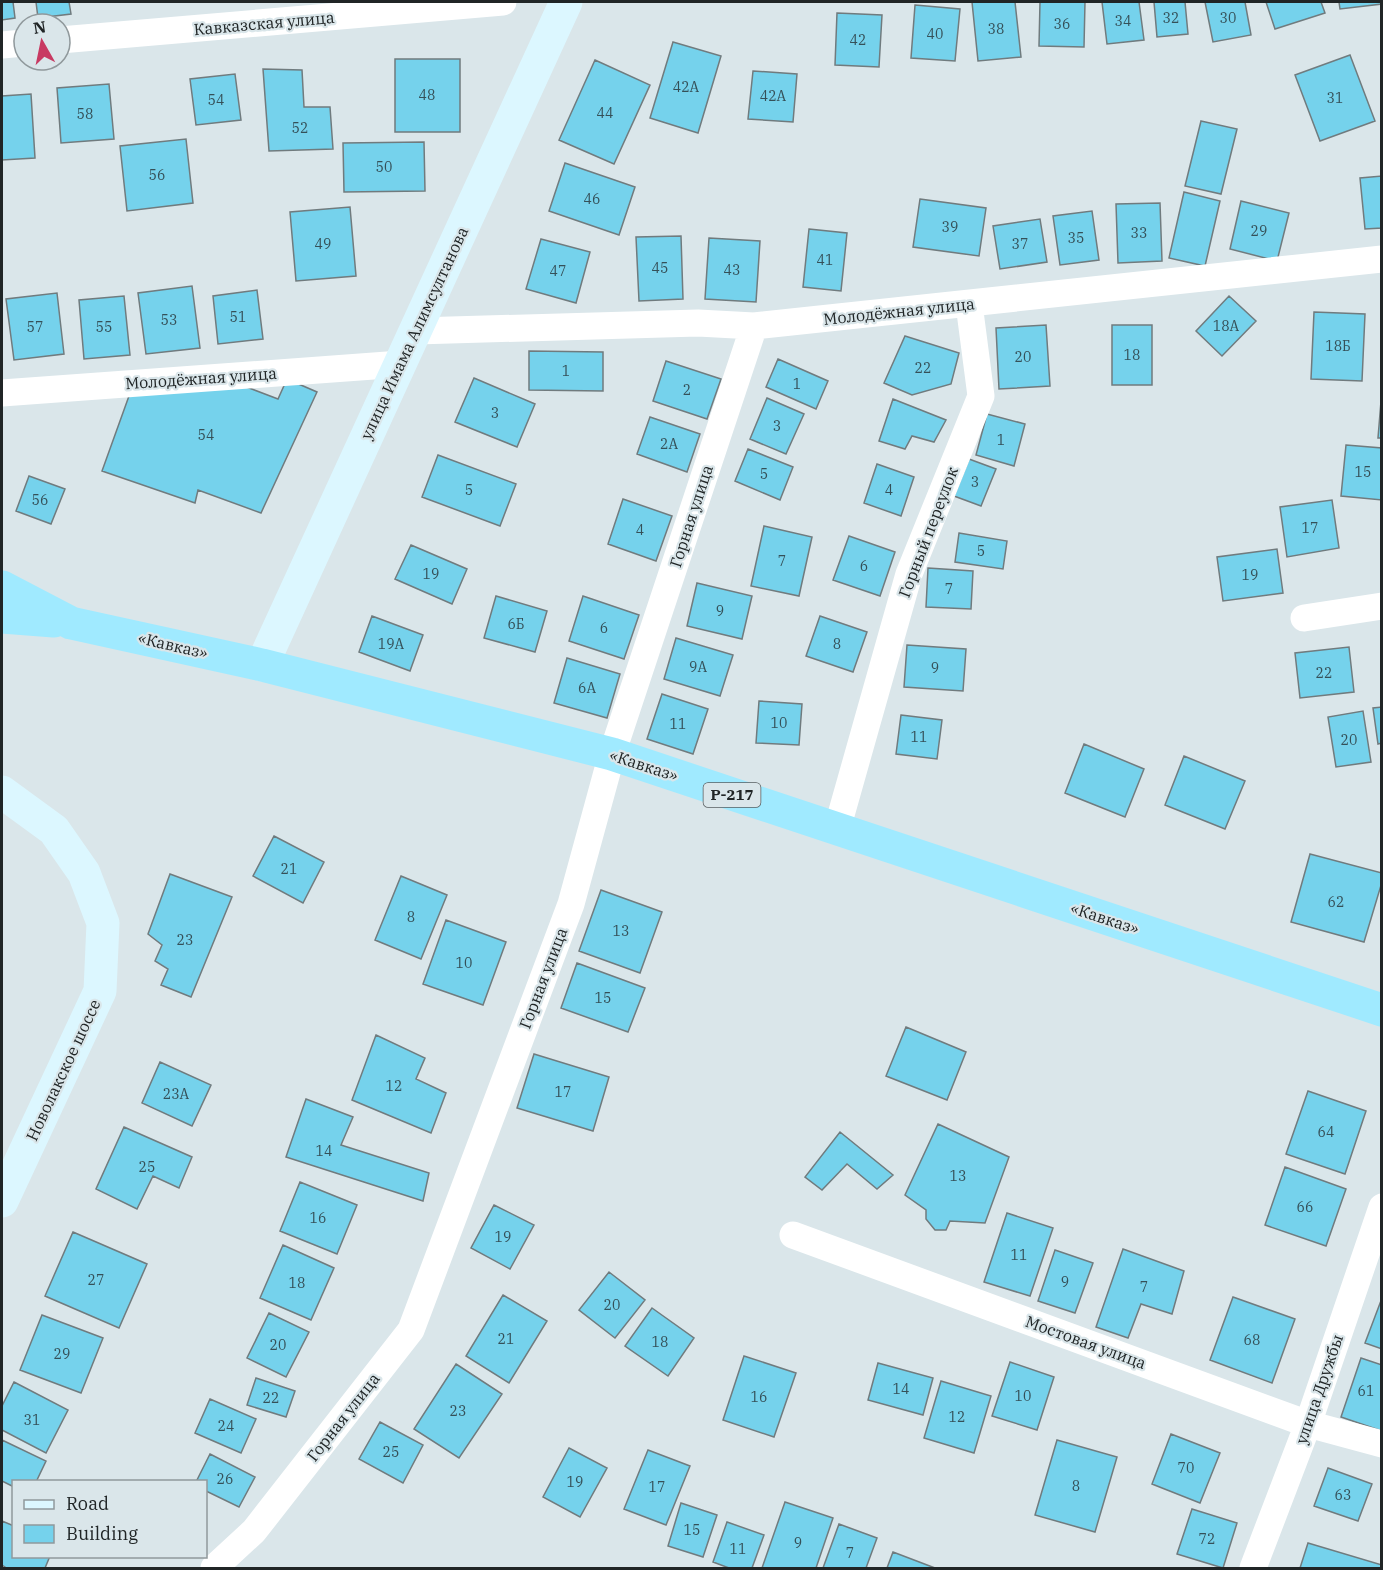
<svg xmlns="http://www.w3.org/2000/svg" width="1383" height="1570" font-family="'IBM Plex Serif',serif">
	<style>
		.building { fill: #75d2ec; stroke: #707b7e; stroke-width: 1.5 }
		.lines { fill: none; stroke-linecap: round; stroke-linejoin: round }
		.minor { stroke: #fff; stroke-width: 27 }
		.secondary { stroke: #dcf7ff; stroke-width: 33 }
		.trunk { stroke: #a0eaff; stroke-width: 33 }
		.labels { text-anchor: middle; stroke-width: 4.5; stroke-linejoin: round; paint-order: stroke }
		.number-label { font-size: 14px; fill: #355058 }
		.shield { fill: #dae6ea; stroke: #585f61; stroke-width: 1.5 }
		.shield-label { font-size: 15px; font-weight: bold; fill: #202526 }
		.street-label { font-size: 16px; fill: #202526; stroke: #dae6ea }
	</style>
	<rect width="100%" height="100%" fill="#dae6ea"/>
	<path class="building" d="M2 2H13L15 18 2 20Z
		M36 2H69L71 14 38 18Z
		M972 2H1015L1021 57 978 61Z
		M1040 2H1085L1084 47 1039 46Z
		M1102 2H1139L1144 40 1107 44Z
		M1154 2H1185L1188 34 1157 37Z
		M1205 2H1245L1251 35 1213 42Z
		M1266 2H1321L1325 13 1275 29Z
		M1339 2H1382V4L1340 9Z
		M915 5 960 9 955 61 911 58Z
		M837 13 882 15 879 67 835 65Z
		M673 42 721 56 698 133 650 118Z
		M1350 55 1375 121 1320 141 1295 75Z
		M395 59H460V132H395Z
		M595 60 650 85 614 164 559 140Z
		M263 69 302 70 304 107H330L333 149 269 151Z
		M753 71 797 74 793 122 748 119Z
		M235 74 241 120 196 125 190 79Z
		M109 84 114 139 61 143 57 88Z
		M31 94 35 158 2 160V96Z
		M1201 121 1237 129 1221 194 1185 186Z
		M186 139 193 203 127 211 120 146Z
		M424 142 425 191 344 192 343 143Z
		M565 163 635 187 619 235 549 211Z
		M1382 176V228L1365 229 1360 178Z
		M1184 192 1220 201 1205 266 1169 258Z
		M920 199 986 208 979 256 913 247Z
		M1241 201 1289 213 1277 261 1230 249Z
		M1160 203 1162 261 1118 263 1116 204Z
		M350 207 356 276 296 281 290 212Z
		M1092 211 1099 260 1060 265 1053 216Z
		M1040 219 1047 262 1000 269 993 226Z
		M809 229 847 233 841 291 803 287Z
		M681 236 683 299 639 301 636 237Z
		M709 238 760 241 756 302 705 299Z
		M541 239 590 252 576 303 526 289Z
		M192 286 200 348 146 354 138 293Z
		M257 290 263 339 218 344 213 296Z
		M57 293 64 354 14 360 6 299Z
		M124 296 130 355 84 359 79 300Z
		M1229 296 1256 321 1222 356 1196 331Z
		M1314 312 1365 314 1362 381 1311 379Z
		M1046 325 1050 386 999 389 996 328Z
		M1112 325H1152V385H1112Z
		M905 336 959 353 951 384 912 395 884 383Z
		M529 351 603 352V391L529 390Z
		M778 359 828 381 816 409 766 387Z
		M666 361 721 379 707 419 653 401Z
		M474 378 535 404 517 447 455 422Z
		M287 379 317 392 261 513 198 490 195 503 102 471 129 396 236 383 278 399Z
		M1382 389V438H1378Z
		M767 398 804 414 786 454 750 439Z
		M893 399 946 420 934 442 912 436 905 449 879 441Z
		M987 414 1025 424 1014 466 976 455Z
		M650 417 700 434 687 472 637 454Z
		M1346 445 1382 448V500L1341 496Z
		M748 449 793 467 780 500 735 481Z
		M438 455 516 484 500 526 422 497Z
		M969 459 996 469 981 506 954 496Z
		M877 464 914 477 901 516 864 503Z
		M29 476 65 489 51 524 16 511Z
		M623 499 672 516 656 561 608 544Z
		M1332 500 1339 548 1287 557 1280 507Z
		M764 526 812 537 799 596 751 586Z
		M959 533 1007 541 1003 569 955 562Z
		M849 536 895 552 880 596 833 580Z
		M411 545 467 569 452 604 395 579Z
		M1277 549 1283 593 1223 601 1217 557Z
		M928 568 973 571 971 609 926 607Z
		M697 583 752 596 742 639 687 626Z
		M496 596 547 611 535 652 484 638Z
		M583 596 639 615 624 659 569 641Z
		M372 616 423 635 410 671 359 652Z
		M820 616 867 632 853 672 806 656Z
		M676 638 733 655 720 696 664 679Z
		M907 645 966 649 963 691 904 687Z
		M1349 647 1354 692 1300 698 1295 653Z
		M567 658 620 674 607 718 554 703Z
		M662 694 708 709 693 754 647 739Z
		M759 701 802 704 799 745 756 743Z
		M1382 707V743L1378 744 1373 708Z
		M1363 711 1371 762 1336 767 1328 717Z
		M901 715 942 720 937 759 896 754Z
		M1084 744 1144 769 1125 817 1065 793Z
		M1184 756 1245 781 1225 829 1165 805Z
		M274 836 324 862 303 903 253 876Z
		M1310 854 1382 873V882L1364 942 1291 922Z
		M170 874 232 897 191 997 161 985 168 969 155 961 162 945 148 934Z
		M401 876 447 895 421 959 375 940Z
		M601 890 662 912 640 973 579 951Z
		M446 920 506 942 483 1005 423 984Z
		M577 963 645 988 628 1032 561 1008Z
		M906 1027 966 1052 947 1100 886 1076Z
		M376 1035 425 1058 416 1079 446 1093 431 1133 352 1100Z
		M534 1054 609 1077 593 1131 517 1108Z
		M160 1062 211 1085 192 1126 142 1103Z
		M1308 1091 1366 1111 1345 1174 1286 1154Z
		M306 1099 353 1117 341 1145 429 1173 423 1201 286 1157Z
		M938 1124 1009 1157 985 1223 950 1221 946 1230H935L926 1219V1210L905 1195Z
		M124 1127 192 1157 179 1188 153 1176 137 1209 96 1189Z
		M840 1132 893 1175 877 1189 847 1164 822 1190 805 1177Z
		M1285 1167 1346 1189 1326 1246 1265 1225Z
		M300 1182 357 1205 337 1254 280 1231Z
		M494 1205 534 1225 510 1269 471 1248Z
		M1007 1213 1053 1228 1030 1296 984 1282Z
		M73 1232 147 1264 119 1328 45 1296Z
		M283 1245 334 1268 311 1320 260 1298Z
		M1123 1249 1184 1271 1172 1314 1141 1304 1128 1338 1096 1327Z
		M1055 1250 1093 1263 1075 1313 1038 1301Z
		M609 1272 645 1300 615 1338 579 1310Z
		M503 1295 547 1321 509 1383 466 1356Z
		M1233 1297 1295 1319 1272 1383 1210 1360Z
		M1382 1298V1349L1365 1343Z
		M652 1308 694 1338 668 1376 625 1346Z
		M269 1313 309 1332 286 1377 247 1358Z
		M42 1315 103 1338 81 1393 20 1370Z
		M744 1356 796 1373 774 1437 723 1420Z
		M1361 1358 1382 1365V1431L1341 1417Z
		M1010 1362 1054 1377 1037 1430 992 1416Z
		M878 1363 933 1378 923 1415 868 1400Z
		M456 1364 502 1394 459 1458 414 1429Z
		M256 1378 295 1391 286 1417 247 1405Z
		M941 1381 991 1396 974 1453 924 1438Z
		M14 1382 68 1410 46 1453 2 1430V1406Z
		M210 1399 256 1419 241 1453 195 1433Z
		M380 1422 423 1445 403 1483 359 1459Z
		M1171 1434 1220 1453 1200 1503 1152 1484Z
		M2 1440 46 1461 36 1482H14V1487L2 1481Z
		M1057 1440 1117 1457 1095 1532 1035 1515Z
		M569 1448 607 1468 580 1517 543 1497Z
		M648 1450 690 1466 666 1525 624 1509Z
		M210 1454 255 1477 239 1507 206 1491V1482H196Z
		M1328 1468 1372 1484 1358 1521 1314 1506Z
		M785 1502 833 1518 816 1568H762Z
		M681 1503 717 1515 703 1557 668 1546Z
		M1192 1509 1237 1523 1223 1568 1177 1554Z
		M2 1521 14 1526V1556H50L45 1568H4L5 1567 2 1565Z
		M727 1522 764 1535 752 1568H729L713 1562Z
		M839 1524 877 1538 866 1568H823Z
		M1308 1543 1382 1565V1568H1300Z
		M893 1552 935 1568H887Z"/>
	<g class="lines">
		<path class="minor" d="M60 40 503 2
			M2 45 24 43
			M416 331 698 323 754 326 1382 259
			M2 393 401 364
			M1304 618 1382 606
			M837 829 909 574 981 396 969 304
			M793 1235 1308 1424 1382 1444
			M214 1568 254 1531 411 1330 571 904 612 754 754 326
			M1253 1568 1308 1424 1382 1207"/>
		<path class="secondary" d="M262 665 566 2
			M2 792 54 830 84 873 103 923 100 991 2 1201"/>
		<path class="trunk" d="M2 587 71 623 262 665 612 754 1382 1010
			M2 617 54 621"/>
	</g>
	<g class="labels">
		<g class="number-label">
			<text x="1171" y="23">32</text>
			<text x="1228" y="23">30</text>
			<text x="1123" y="26">34</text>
			<text x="1062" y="29">36</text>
			<text x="996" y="34">38</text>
			<text x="935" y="39">40</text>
			<text x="858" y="45">42</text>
			<text x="686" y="92">42А</text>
			<text x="427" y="100">48</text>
			<text x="773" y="101">42А</text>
			<text x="1335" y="103">31</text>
			<text x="216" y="105">54</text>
			<text x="605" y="118">44</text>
			<text x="85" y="119">58</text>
			<text x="300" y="133">52</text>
			<text x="384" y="172">50</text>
			<text x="157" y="180">56</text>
			<text x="592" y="204">46</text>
			<text x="950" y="232">39</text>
			<text x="1259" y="236">29</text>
			<text x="1139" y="238">33</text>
			<text x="1076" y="243">35</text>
			<text x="323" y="249">49</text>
			<text x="1020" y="249">37</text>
			<text x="825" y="265">41</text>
			<text x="660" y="273">45</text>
			<text x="732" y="275">43</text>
			<text x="558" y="276">47</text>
			<text x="238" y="322">51</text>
			<text x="169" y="325">53</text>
			<text x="1226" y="331">18А</text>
			<text x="35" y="332">57</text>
			<text x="104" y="332">55</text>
			<text x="1338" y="351">18Б</text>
			<text x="1132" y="360">18</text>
			<text x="1023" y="362">20</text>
			<text x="923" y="373">22</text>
			<text x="566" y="376">1</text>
			<text x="797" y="389">1</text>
			<text x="687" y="395">2</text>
			<text x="495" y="418">3</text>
			<text x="777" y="431">3</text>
			<text x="206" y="440">54</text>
			<text x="1001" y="445">1</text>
			<text x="669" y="449">2А</text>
			<text x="1363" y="477">15</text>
			<text x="764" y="479">5</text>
			<text x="975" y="487">3</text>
			<text x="469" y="495">5</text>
			<text x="889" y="495">4</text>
			<text x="40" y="505">56</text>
			<text x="1310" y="533">17</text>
			<text x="640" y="535">4</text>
			<text x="981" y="556">5</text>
			<text x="782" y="566">7</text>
			<text x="864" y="571">6</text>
			<text x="431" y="579">19</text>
			<text x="1250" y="580">19</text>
			<text x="949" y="594">7</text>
			<text x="720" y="616">9</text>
			<text x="516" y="629">6Б</text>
			<text x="604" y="633">6</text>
			<text x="391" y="649">19А</text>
			<text x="837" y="649">8</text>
			<text x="698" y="672">9А</text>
			<text x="935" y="673">9</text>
			<text x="1324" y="678">22</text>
			<text x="587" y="693">6А</text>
			<text x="779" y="728">10</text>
			<text x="678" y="729">11</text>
			<text x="919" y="742">11</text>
			<text x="1349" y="745">20</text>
			<text x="289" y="874">21</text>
			<text x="1336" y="907">62</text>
			<text x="411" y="922">8</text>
			<text x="621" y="936">13</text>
			<text x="185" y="945">23</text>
			<text x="464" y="968">10</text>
			<text x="603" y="1003">15</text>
			<text x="394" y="1091">12</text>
			<text x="563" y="1097">17</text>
			<text x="176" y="1099">23А</text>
			<text x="1326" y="1137">64</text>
			<text x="324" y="1156">14</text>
			<text x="147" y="1172">25</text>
			<text x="958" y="1181">13</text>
			<text x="1305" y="1212">66</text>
			<text x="318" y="1223">16</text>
			<text x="503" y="1242">19</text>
			<text x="1019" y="1260">11</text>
			<text x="96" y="1285">27</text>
			<text x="1065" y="1287">9</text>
			<text x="297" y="1288">18</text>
			<text x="1144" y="1292">7</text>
			<text x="612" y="1310">20</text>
			<text x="506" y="1344">21</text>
			<text x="1252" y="1345">68</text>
			<text x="660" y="1347">18</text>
			<text x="278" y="1350">20</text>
			<text x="62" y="1359">29</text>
			<text x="901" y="1394">14</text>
			<text x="1366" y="1396">61</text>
			<text x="1023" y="1401">10</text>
			<text x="759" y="1402">16</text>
			<text x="271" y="1403">22</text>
			<text x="458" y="1416">23</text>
			<text x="957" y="1422">12</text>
			<text x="32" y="1425">31</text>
			<text x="226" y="1431">24</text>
			<text x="391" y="1457">25</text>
			<text x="1186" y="1473">70</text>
			<text x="225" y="1484">26</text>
			<text x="575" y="1487">19</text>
			<text x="1076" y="1491">8</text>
			<text x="657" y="1492">17</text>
			<text x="1343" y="1500">63</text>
			<text x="692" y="1535">15</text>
			<text x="1207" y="1544">72</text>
			<text x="798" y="1548">9</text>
			<text x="738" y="1554">11</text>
			<text x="850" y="1558">7</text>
		</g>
		<rect class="shield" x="703.5" y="783" width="57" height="24" rx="4.5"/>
		<g class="shield-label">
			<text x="732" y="800">Р-217</text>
		</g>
		<g class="street-label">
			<text transform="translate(264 23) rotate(-5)" y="6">Кавказская улица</text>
			<text transform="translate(899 311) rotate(-6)" y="6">Молодёжная улица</text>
			<text transform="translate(414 333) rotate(-65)" y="6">улица Имама Алимсултанова</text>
			<text transform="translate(201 378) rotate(-4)" y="6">Молодёжная улица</text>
			<text transform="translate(691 516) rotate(-72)" y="6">Горная улица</text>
			<text transform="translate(928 532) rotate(-69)" y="6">Горный переулок</text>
			<text transform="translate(173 645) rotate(13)" y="6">«Кавказ»</text>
			<text transform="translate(644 765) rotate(18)" y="6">«Кавказ»</text>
			<text transform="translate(1105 918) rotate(18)" y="6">«Кавказ»</text>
			<text transform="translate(543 978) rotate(-69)" y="6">Горная улица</text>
			<text transform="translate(63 1070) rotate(-65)" y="6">Новолакское шоссе</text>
			<text transform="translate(1086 1342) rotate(20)" y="6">Мостовая улица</text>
			<text transform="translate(1319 1389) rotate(-71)" y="6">улица Дружбы</text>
			<text transform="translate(343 1417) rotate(-52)" y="6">Горная улица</text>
		</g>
	</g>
	<rect width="1383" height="1570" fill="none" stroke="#202526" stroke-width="6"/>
	<rect x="12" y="1480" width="195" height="78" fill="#dae6ea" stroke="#90999c" stroke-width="1.5"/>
	<rect x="24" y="1500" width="30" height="9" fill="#dcf7ff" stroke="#90999c" stroke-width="1.5"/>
	<text x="66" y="1510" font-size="18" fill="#202526">Road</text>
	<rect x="24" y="1525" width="30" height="18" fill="#75d2ec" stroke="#90999c" stroke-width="1.5"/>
	<text x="66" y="1540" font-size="18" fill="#202526">Building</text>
	<g transform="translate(42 42) rotate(351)"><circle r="28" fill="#dae6ea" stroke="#90999c" stroke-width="1.5"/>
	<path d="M0-4.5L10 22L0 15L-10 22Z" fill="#c83a62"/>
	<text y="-9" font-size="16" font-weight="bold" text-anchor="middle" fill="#202526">N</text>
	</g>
</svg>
